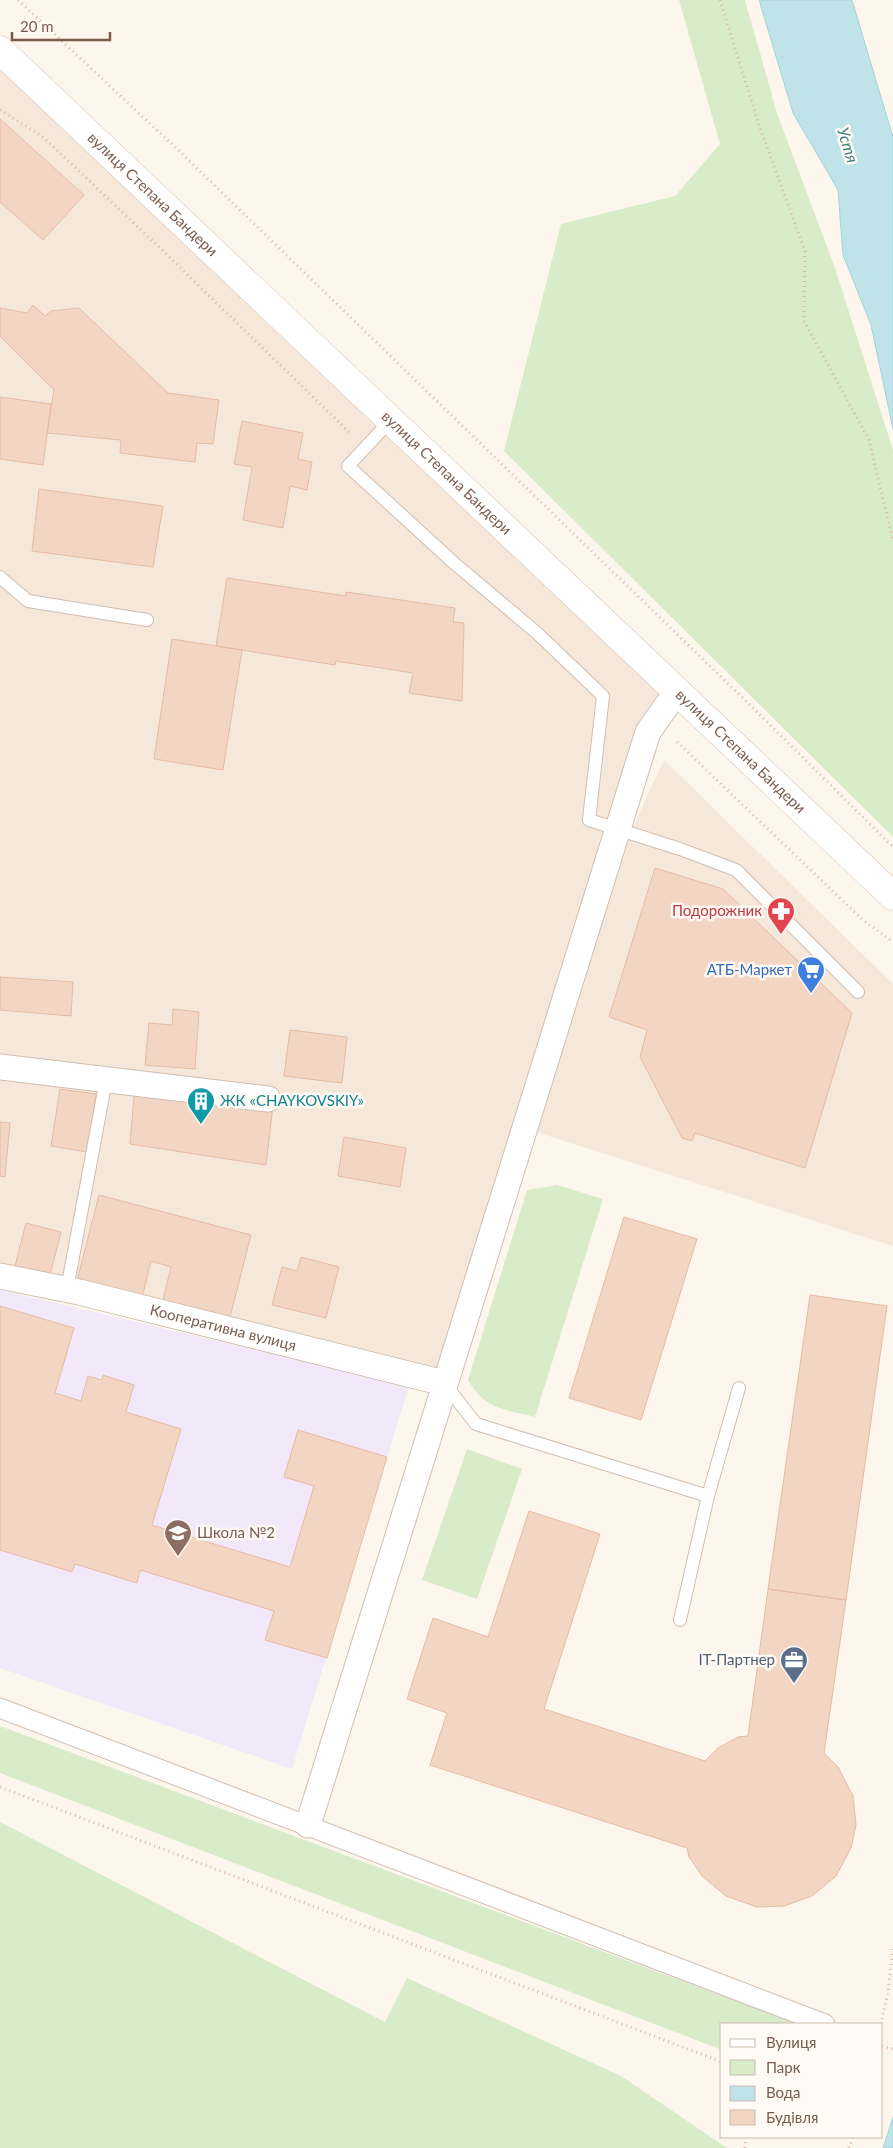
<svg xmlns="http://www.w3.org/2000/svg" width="893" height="2148" font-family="Lato,sans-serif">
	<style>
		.residential { fill: #f5e8da }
		.education { fill: #f3e8fa }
		.green { fill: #d8ecc9 }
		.water { fill: #bfe3e8; stroke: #a5d3da }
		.building { fill: #f3d5c3; stroke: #e6bba3 }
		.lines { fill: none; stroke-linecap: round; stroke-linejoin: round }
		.service-casing { stroke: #d1beb0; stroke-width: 14 }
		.pedestrian-casing { stroke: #d1beb0; stroke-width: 21 }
		.minor-casing { stroke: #d1beb0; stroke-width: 27 }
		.secondary-casing { stroke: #d6c0b0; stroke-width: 29 }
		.path { stroke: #d9b8a5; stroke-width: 3; stroke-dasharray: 1 4; stroke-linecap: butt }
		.service { stroke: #fff; stroke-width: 12 }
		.pedestrian { stroke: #fff; stroke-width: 19 }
		.minor { stroke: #fff; stroke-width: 25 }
		.secondary { stroke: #fff; stroke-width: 28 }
		.labels { text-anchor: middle; stroke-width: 5; stroke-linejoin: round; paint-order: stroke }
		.street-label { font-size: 15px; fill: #7a5c4d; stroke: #fffaf3 }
		.health-label { font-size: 15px; fill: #be3a42; stroke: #fffaf3; text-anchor: end }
		.shop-label { font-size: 15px; fill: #366cbe; stroke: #fffaf3; text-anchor: end }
		.culture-label { font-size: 15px; fill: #0d838f; stroke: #fffaf3; text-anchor: start }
		.education-label { font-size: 15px; fill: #785e54; stroke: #fffaf3; text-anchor: start }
		.service-label { font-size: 15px; fill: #4e5e75; stroke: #fffaf3; text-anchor: end }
		.water-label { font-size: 16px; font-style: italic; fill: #437c86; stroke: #fffaf3 }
	</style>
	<rect width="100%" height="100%" fill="#fdf6ec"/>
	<path class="residential" d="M0 50 677 691 648 732 444 1383 0 1276Z
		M664 760 893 984V1246L536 1132 625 844Z"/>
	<path class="education" d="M0 1290 409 1386 292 1769 0 1668Z"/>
	<path class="green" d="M679 0H745L777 113 835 268 893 450V837L504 451 561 224 675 196 720 144Z
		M557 1185 603 1199 535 1417C503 1408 487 1411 468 1380L527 1190Z
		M467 1449 522 1469 477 1599 422 1580Z
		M0 1726 797 2024H722V2050L0 1773Z
		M0 1822 385 2022 407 1978 621 2076 727 2148H0Z"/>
	<path class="water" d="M759 0H852L893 137V429L871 325 843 255 838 190 793 113Z
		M893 2117V2148H883Z"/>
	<path class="building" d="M0 119 84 195 43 240 0 202Z
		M33 305 45 316 51 311 79 308 168 393 219 400 213 444 197 443 195 462 120 453 121 440 47 433 54 390 0 336V308L27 313Z
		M0 397 51 404 43 465 0 459Z
		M242 421 303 433 298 459 312 462 307 490 290 486 283 528 243 520 252 467 234 464Z
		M39 489 163 506 153 567 32 551Z
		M227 578 346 596V592L455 608 453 622 464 623 462 701 409 693 413 673 336 661 335 665 216 646Z
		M172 639 242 650 223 770 154 759Z
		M655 868 723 889 852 1013 805 1168 695 1133 692 1141 682 1138 640 1057 647 1030 609 1017Z
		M0 977 73 982 71 1016 0 1010Z
		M173 1009 199 1012 195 1069 145 1065 149 1023 172 1025Z
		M290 1030 347 1037 342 1083 284 1076Z
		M135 1085 273 1105 266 1165 130 1144Z
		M60 1089 96 1094 87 1152 51 1146Z
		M0 1122 10 1123 5 1177 0 1176Z
		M344 1137 406 1148 400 1187 338 1176Z
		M99 1195 251 1235 229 1321 162 1304 171 1267 151 1261 142 1298 77 1281Z
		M624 1217 697 1239 641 1420 569 1398Z
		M26 1223 61 1232 49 1279 14 1270Z
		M301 1257 339 1267 326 1318 272 1305 282 1267 297 1271Z
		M810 1295 887 1306 846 1600 768 1589Z
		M0 1306 74 1328 55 1393 81 1401 88 1376 102 1380 103 1375 134 1385 126 1412 181 1429 152 1525 290 1567 314 1486 284 1477 298 1430 387 1457 327 1658 265 1640 274 1611 140 1570 137 1583 75 1564 72 1572 0 1550Z
		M529 1511 600 1534 544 1709 705 1761 718 1748 738 1737 748 1736 768 1589 846 1600 824 1753 838 1767 853 1796 856 1825 851 1848 836 1876 812 1896 784 1906 757 1907 726 1896 702 1876 689 1857 687 1848 430 1765 447 1713 407 1699 433 1618 488 1637Z"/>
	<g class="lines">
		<g class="service-casing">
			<path id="service" d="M391 420 348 466 454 563 537 633 603 696 589 820 680 849 736 870 858 992
				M0 577 28 601 147 620
				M67 1289 106 1080
				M444 1383 476 1424 708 1496
				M680 1620 708 1496 739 1388"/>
		</g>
		<g class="pedestrian-casing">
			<path id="pedestrian" d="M0 1708 825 2024"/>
		</g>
		<g class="minor-casing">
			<g id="minor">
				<path d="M0 1067 268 1099"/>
				<path id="s1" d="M0 1276 79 1292 444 1383"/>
				<path d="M308 1825 648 732 677 691"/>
			</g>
		</g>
		<g class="secondary-casing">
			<g id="secondary">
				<path id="s2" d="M0 50 893 896"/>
			</g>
		</g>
		<path class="path" d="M18 0 176 148 748 703 893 847
			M720 0 759 125 805 251 804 321 869 440 893 540
			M0 110 42 136 159 247 349 432
			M677 742 864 921 893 942
			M0 1787 722 2062
			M881 2024 888 1992 893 1949
			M882 2046 893 2049
			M745 2148 746 2137
			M849 2148 853 2137"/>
		<use href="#service" class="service"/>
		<use href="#pedestrian" class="pedestrian"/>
		<use href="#minor" class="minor"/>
		<use href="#secondary" class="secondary"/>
	</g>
	<defs>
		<g id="pharmacy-pin" transform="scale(1.4375)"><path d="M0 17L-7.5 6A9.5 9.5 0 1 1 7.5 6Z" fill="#e0444e" stroke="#fffaf3"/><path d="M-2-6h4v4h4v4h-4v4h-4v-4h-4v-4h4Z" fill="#fff"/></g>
		<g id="supermarket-pin" transform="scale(1.4375)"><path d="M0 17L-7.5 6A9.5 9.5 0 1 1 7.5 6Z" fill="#3f7fe0" stroke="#fffaf3"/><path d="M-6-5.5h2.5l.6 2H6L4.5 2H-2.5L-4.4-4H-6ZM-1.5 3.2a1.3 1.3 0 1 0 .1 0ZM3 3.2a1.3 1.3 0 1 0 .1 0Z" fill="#fff"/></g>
		<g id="building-pin" transform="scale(1.4375)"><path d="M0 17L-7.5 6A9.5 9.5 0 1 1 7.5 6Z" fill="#0f9aa8" stroke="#fffaf3"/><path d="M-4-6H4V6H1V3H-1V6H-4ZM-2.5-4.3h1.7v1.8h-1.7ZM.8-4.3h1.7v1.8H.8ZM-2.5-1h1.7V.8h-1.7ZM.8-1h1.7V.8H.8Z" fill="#fff"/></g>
		<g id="school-pin" transform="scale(1.4375)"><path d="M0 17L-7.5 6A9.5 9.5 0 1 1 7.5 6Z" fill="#8d6e63" stroke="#fffaf3"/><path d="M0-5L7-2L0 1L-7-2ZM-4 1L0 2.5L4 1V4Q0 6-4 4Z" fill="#fff"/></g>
		<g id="office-pin" transform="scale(1.4375)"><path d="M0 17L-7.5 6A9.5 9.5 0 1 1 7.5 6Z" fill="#5c6f8a" stroke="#fffaf3"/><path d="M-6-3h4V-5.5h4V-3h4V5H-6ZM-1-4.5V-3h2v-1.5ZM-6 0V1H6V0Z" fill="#fff"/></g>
	</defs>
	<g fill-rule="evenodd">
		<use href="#pharmacy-pin" x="781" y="911"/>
		<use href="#supermarket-pin" x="811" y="970"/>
		<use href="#building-pin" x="201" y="1101"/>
		<use href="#school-pin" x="178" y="1533"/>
		<use href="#office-pin" x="794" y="1660"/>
	</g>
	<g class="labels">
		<g class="street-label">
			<text dy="5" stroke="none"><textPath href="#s2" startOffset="210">вулиця Степана Бандери</textPath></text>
			<text dy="5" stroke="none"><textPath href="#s2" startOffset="615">вулиця Степана Бандери</textPath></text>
			<text dy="5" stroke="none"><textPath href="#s2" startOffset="1020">вулиця Степана Бандери</textPath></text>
			<text dy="5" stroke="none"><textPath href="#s1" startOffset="229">Кооперативна вулиця</textPath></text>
		</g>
		<g class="health-label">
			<text x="762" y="916">Подорожник</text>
		</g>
		<g class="shop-label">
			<text x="792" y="975">АТБ-Маркет</text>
		</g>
		<g class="culture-label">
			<text x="220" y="1106">ЖК «CHAYKOVSKIY»</text>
		</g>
		<g class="education-label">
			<text x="197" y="1538">Школа №2</text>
		</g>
		<g class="service-label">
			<text x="775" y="1665">ІТ-Партнер</text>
		</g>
		<g class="water-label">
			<text transform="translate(848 145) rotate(73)" y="6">Устя</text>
		</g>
	</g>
	<rect x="720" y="2023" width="162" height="115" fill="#fffaf3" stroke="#cabbb1"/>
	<rect x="730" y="2039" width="25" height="8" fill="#ffffff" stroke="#cabbb1"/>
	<text x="766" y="2048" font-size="15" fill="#7a5c4d">Вулиця</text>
	<rect x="730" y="2060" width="25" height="15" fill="#d8ecc9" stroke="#cabbb1"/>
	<text x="766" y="2073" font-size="15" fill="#7a5c4d">Парк</text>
	<rect x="730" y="2086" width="25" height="15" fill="#bfe3e8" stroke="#cabbb1"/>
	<text x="766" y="2098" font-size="15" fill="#7a5c4d">Вода</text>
	<rect x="730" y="2110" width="25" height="15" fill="#f3d5c3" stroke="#cabbb1"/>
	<text x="766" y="2123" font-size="15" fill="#7a5c4d">Будівля</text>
	<path d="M12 32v8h98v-8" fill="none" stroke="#7a5c4d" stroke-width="2.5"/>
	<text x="20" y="32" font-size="15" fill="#7a5c4d" stroke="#fffaf3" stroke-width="4" paint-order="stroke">20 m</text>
</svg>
